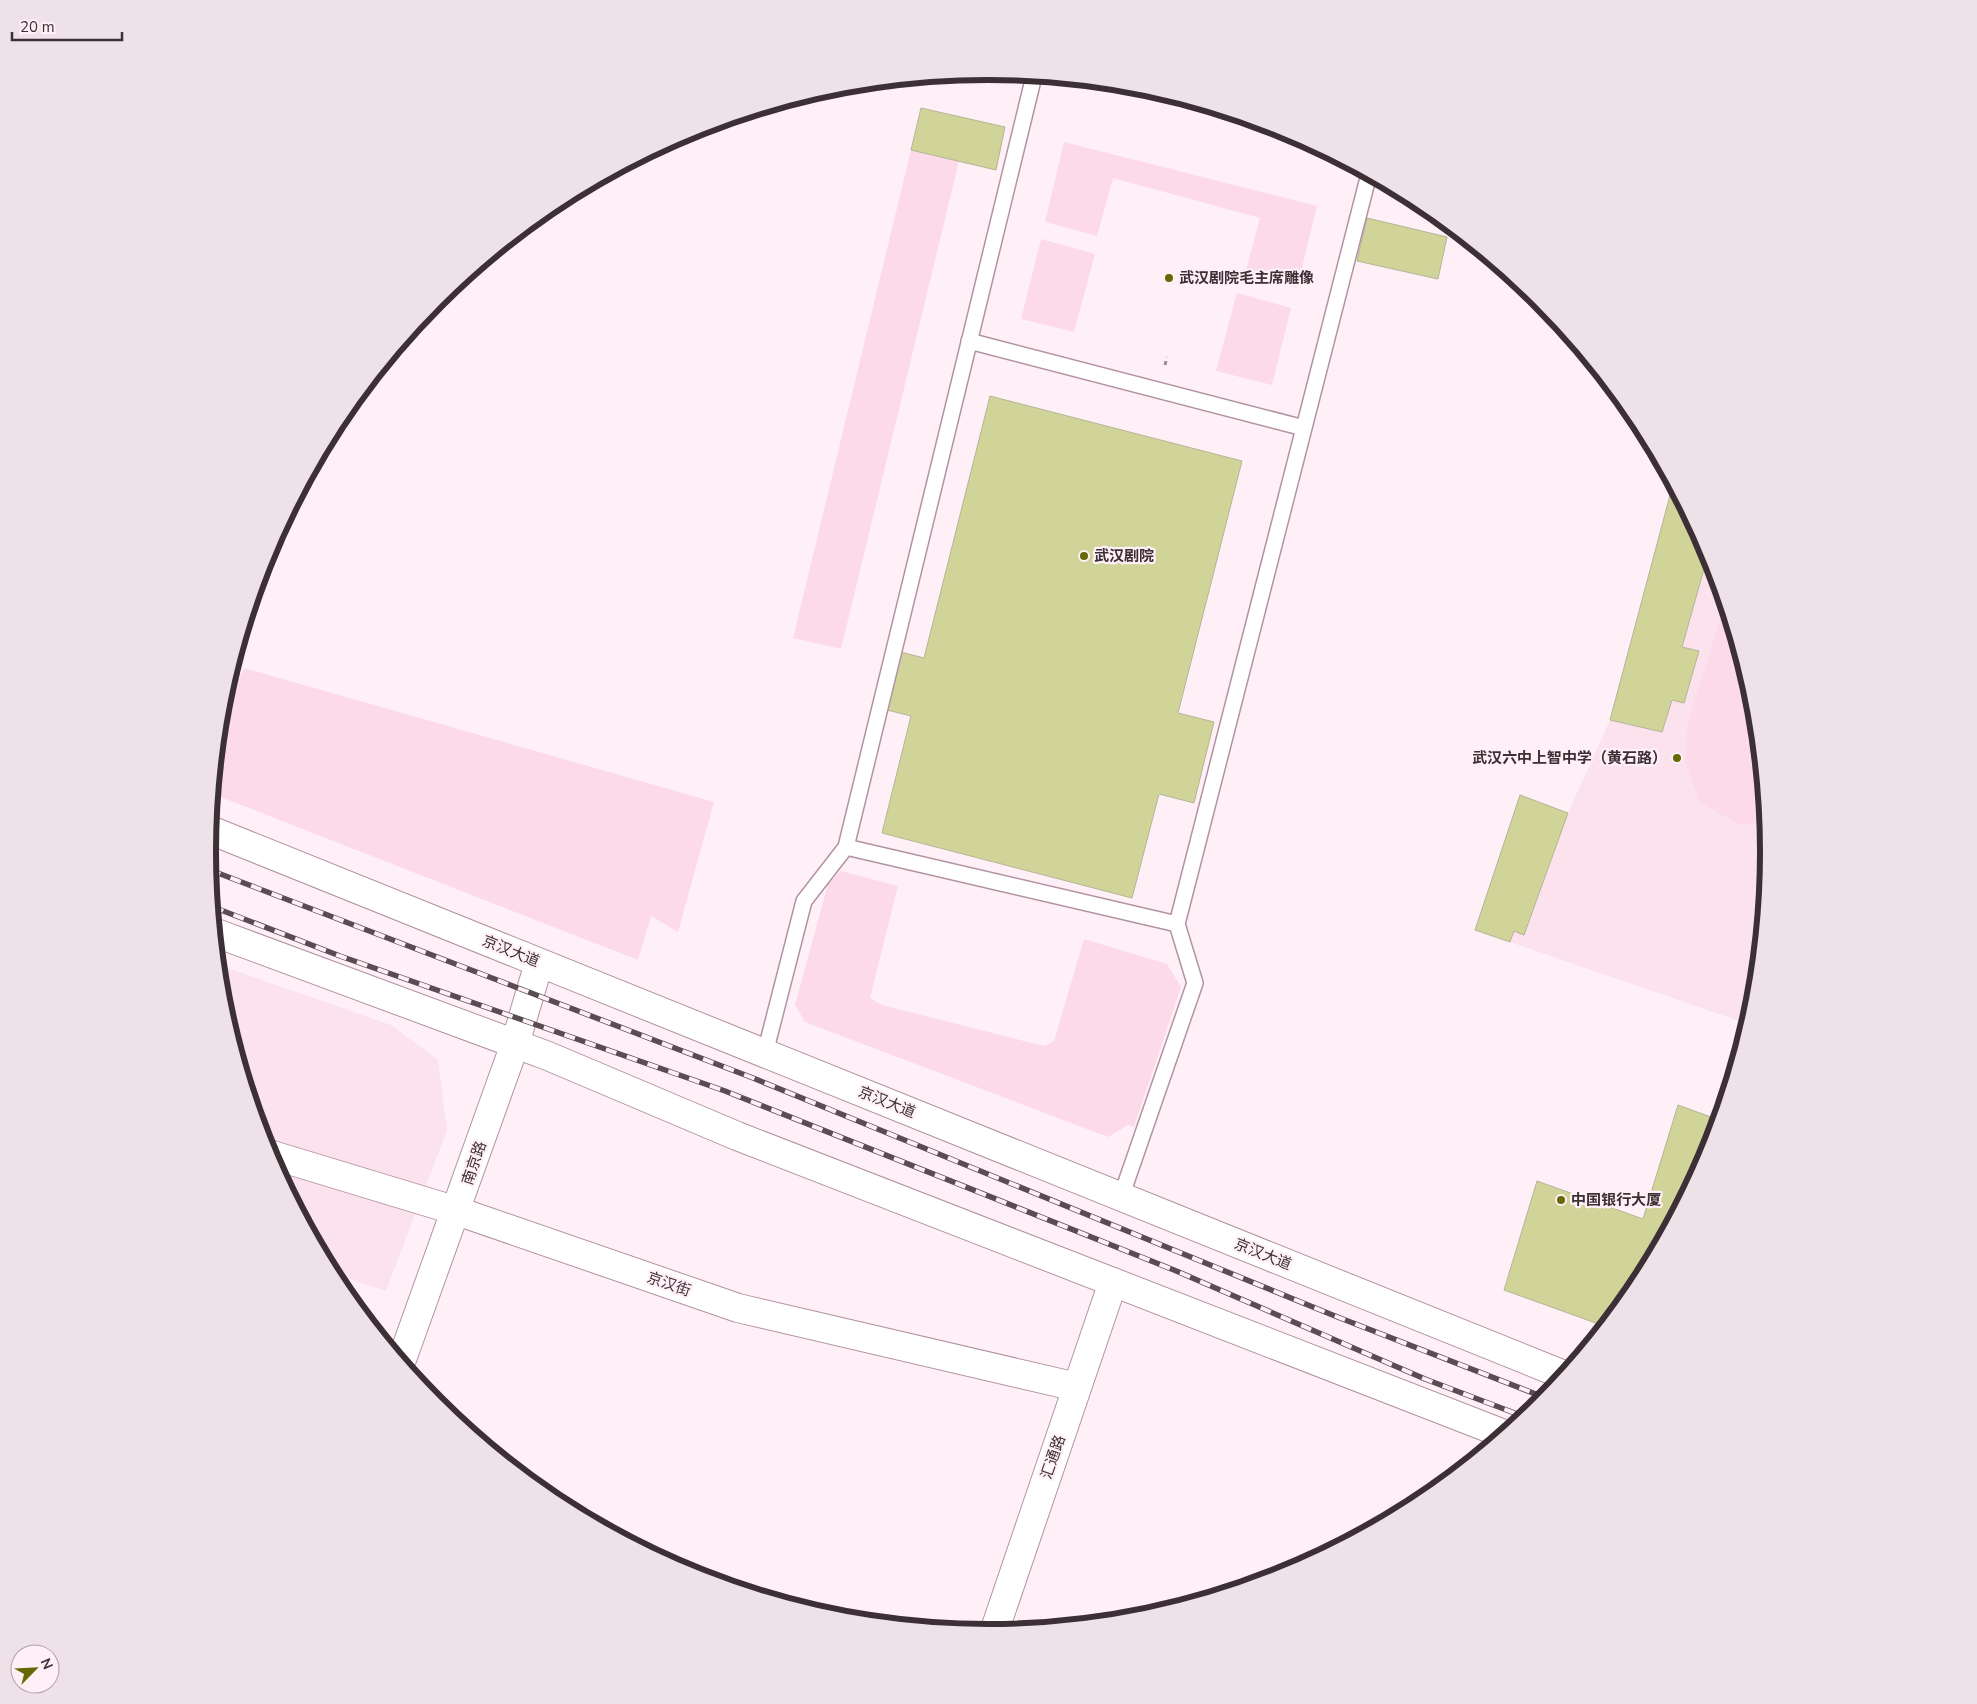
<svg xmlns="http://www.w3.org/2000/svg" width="1977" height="1704" font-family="'Nunito Sans','Noto Sans SC',sans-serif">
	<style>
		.built { fill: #fbe2ed }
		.green { fill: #fddae9 }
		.building { fill: #d0d498; stroke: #b3b597 }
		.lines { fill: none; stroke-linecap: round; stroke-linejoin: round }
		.lane-casing { stroke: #b293a1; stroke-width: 18 }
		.street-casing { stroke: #b293a1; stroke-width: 30 }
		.secondary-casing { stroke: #b293a1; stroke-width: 30 }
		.path { stroke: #9a8c92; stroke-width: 3; stroke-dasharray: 4 4; stroke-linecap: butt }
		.lane { stroke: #fff; stroke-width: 15 }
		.street { stroke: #fff; stroke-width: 28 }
		.secondary { stroke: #fff; stroke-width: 28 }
		.rail-casing { stroke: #594c52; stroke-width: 5.5 }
		.rail { stroke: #fef0f6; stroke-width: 4; stroke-dasharray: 11; stroke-linecap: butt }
		.poi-dot { fill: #666804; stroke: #fef0f6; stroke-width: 2 }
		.labels { text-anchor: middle; stroke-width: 4.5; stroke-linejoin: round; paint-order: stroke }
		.poi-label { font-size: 15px; font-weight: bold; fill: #3c2f35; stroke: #fef0f6; text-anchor: start }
		.street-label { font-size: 15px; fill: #3c2f35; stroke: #fef0f6 }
		.rim { fill: none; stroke: #3c2f35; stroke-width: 6 }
	</style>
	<rect width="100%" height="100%" fill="#fef0f6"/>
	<path class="built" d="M1673 484 1710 553 1754 700 1769 852 1754 1005 1748 1024 1475 930 1520 795 1568 813 1610 720Z
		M219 965 391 1025 438 1060 447 1130 386 1291 332 1273 267 1151 223 1004Z"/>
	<path class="green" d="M1064 142 1317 206 1297 288 1245 274 1260 218 1113 178 1097 236 1045 222Z
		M911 150 959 161 841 649 793 638Z
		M1041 239 1095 254 1074 332 1021 319Z
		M1237 293 1291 308 1272 385 1216 371Z
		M1725 604 1754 700 1766 823 1740 825 1700 802 1685 761 1688 723Z
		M244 668 714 802 678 932 651 916 638 960 213 794 220 725Z
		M841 871 898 886 870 998 882 1005 1044 1046 1054 1041 1084 939 1167 964 1181 987 1134 1127 1128 1125 1108 1137 805 1022 795 1005 828 884Z"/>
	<path class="building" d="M921 108 1005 127 996 170 911 150Z
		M1367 218 1447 237 1438 279 1357 261Z
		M990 396 1242 461 1178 713 1214 722 1194 803 1159 794 1132 898 882 833 911 716 883 709 897 651 924 658Z
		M1673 484 1709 551 1682 647 1699 651 1684 703 1672 700 1662 732 1610 720Z
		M1520 795 1568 813 1524 935 1514 931 1510 942 1475 930Z
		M1678 1105 1719 1120 1710 1151 1638 1286 1604 1326 1504 1290 1537 1181 1643 1219Z"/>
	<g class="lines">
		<g class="lane-casing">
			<path id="lane" d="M969 341 1304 428
				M846 847 1177 924
				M765 1053 804 901 846 847 1034 76
				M1121 1197 1195 983 1177 924 1369 174"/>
		</g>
		<g class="street-casing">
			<path id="street" d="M269 1154 457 1211 738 1308 1077 1387
				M994 1632 1113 1282"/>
		</g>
		<g class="secondary-casing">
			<path id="secondary" d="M210 830 1564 1375
				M216 933 548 1056 737 1136 1504 1434
				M401 1362 515 1044 539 963"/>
		</g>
		<path class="path" d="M1165 365 1167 357"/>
		<use href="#lane" class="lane"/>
		<use href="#street" class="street"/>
		<use href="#secondary" class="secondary"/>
		<g class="rail-casing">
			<path id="rail" d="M210 870 753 1078 1335 1316 1546 1398
				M213 907 340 956 725 1091 1174 1270 1425 1379 1525 1417"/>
		</g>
		<use href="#rail" class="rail"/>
	</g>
	<g class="poi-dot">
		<circle cx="1169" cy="278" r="5"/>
		<circle cx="1084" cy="556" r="5"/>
		<circle cx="1677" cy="758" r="5"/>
		<circle cx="1561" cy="1200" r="5"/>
	</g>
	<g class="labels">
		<g class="poi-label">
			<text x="1179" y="283">武汉剧院毛主席雕像</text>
			<text x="1094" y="561">武汉剧院</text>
			<text x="1667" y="763" text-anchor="end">武汉六中上智中学（黄石路）</text>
			<text x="1571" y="1205">中国银行大厦</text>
		</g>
		<g class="street-label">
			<text transform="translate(511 951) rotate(22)" y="5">京汉大道</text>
			<text transform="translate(887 1102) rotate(22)" y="5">京汉大道</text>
			<text transform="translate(474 1163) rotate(-71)" y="5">南京路</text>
			<text transform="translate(1263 1254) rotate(22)" y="5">京汉大道</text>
			<text transform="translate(669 1284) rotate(19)" y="5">京汉街</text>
			<text transform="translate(1053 1457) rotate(-71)" y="5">汇通路</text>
		</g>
	</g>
	<path d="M0 0H1977V1704H0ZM216 852a772 772 0 1 1 1544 0a772 772 0 1 1-1544 0Z" fill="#eee1e7" fill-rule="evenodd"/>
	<path class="rim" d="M216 852a772 772 0 1 1 1544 0a772 772 0 1 1-1544 0Z"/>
	<g transform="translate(35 1669) rotate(66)"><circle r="24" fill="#fef0f6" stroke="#b0a3a9"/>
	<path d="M0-4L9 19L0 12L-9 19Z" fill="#666804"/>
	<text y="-8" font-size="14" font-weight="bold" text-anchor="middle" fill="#3c2f35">N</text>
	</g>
	<path d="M12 32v8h110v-8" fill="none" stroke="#3c2f35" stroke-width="2.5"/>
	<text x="20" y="32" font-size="15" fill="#3c2f35" stroke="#fef0f6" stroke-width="4" paint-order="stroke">20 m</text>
</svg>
